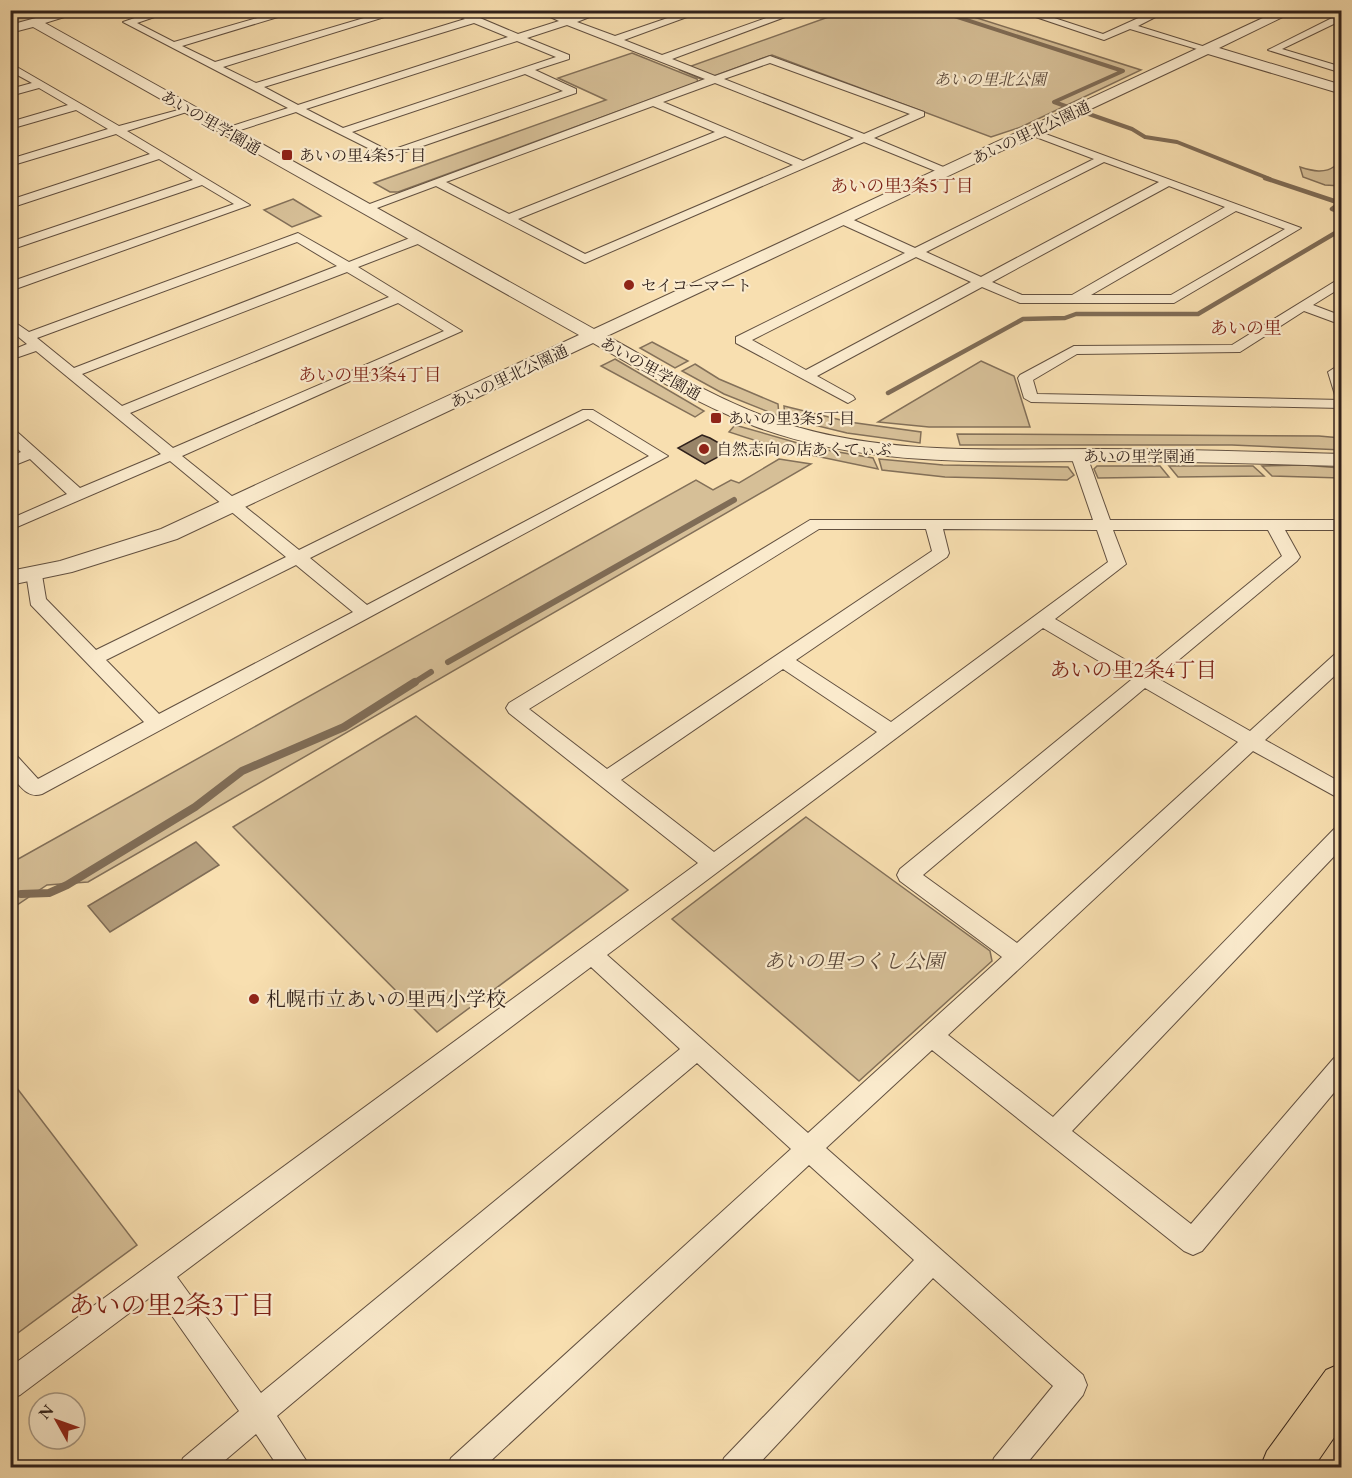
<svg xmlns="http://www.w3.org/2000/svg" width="1352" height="1478" font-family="'EB Garamond','Noto Serif JP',serif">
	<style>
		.green { fill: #d6bf97; stroke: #837059; stroke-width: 1.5 }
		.water { fill: #b49e7d; stroke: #7f6c56; stroke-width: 1.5 }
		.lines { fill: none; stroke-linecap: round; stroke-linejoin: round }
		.stream-far3 { stroke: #7f6c56; stroke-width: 4 }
		.stream-far2 { stroke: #7f6c56; stroke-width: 4.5 }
		.stream-far1 { stroke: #7f6c56; stroke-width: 6 }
		.stream { stroke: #7f6c56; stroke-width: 8 }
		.building { fill: #988468; stroke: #30211b; stroke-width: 1.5 }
		.minor-casing { stroke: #625040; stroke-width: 2 }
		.tertiary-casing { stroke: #625040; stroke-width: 2 }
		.primary-casing { stroke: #30211b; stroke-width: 2 }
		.minor { fill: #faeacc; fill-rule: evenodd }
		.tertiary { fill: #faeacc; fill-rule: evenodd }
		.primary { fill: #f8dfb0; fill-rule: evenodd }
		.poi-dot { fill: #8f2418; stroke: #faeacc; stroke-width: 2 }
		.labels { text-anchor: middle; stroke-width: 4.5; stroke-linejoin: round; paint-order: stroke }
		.far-park-label { font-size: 16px; font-style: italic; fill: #5a483a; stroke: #faeacc }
		.far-street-label { font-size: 16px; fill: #30211b; stroke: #faeacc }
		.far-poi-label { font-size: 16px; fill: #30211b; stroke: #faeacc; text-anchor: start }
		.far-neighbourhood-label { font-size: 18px; fill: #7a1f14; stroke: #faeacc }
		.far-quarter-label { font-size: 18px; fill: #7a1f14; stroke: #faeacc }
		.park-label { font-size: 20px; font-style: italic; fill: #5a483a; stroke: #faeacc }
		.poi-label { font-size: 20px; fill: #30211b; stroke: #faeacc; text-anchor: start }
		.neighbourhood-label { font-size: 21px; fill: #7a1f14; stroke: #faeacc }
		.near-neighbourhood-label { font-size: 26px; fill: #7a1f14; stroke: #faeacc }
	</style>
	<rect width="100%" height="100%" fill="#f8dfb0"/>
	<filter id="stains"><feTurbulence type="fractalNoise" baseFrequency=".00333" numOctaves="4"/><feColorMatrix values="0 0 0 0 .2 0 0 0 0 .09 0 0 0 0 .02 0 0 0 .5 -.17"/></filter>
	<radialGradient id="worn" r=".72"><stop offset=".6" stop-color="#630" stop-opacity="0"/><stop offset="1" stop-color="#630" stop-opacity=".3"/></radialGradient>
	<path class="green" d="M848 10 955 11 1141 70 1021 127 991 137 772 55 703 80 680 70Z
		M26 11H69L11 25 10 14Z
		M632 53 697 79 698 82 398 192H390L374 183 606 100 558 78Z
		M1335 166 1341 168V186L1325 185 1303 177 1300 167C1313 171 1324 174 1335 166Z
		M293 199 321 216 292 227 264 210Z
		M652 342 688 361 675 368 640 348Z
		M615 359 704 411 695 417 601 366Z
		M981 361 1014 376 1030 427H929L878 422Z
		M695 364 719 379 778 404 779 416 724 394 682 371Z
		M784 406 849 422 921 432 920 443 847 433 785 418Z
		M735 425 815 448 873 458 878 469 782 449 729 432Z
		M957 434 1319 436 1341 438 1342 450 1232 445H960Z
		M779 459 811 464 88 882 47 885 11 909V863L696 480 713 490 731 480 739 483Z
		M879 459 943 465 1068 467 1074 475 1067 480 945 477 882 470Z
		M1303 465 1341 468V478L1272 476 1262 466Z
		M1097 466H1160L1169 477 1098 478 1094 469Z
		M1169 466H1253L1264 476 1178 477Z
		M416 716 628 890 437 1032 233 827Z
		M806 817 990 951 992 961 859 1081 672 919Z
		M10 1079 137 1245 11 1338H10Z"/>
	<path class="water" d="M196 842 219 865 110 932 88 906Z"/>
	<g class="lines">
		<path class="stream-far3" d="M936 10 1123 71 1054 102 1068 107
			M1086 113 1132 129 1145 137 1177 142 1270 179"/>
		<path class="stream-far2" d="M1265 178 1340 203 1332 209 1342 213
			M888 393 1023 319 1065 318 1076 314H1198L1342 229"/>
		<path class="stream-far1" d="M448 662 734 500
			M412 684 431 672"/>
		<path class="stream" d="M21 894 49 893 67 885 195 807 242 771 344 727 415 682"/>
	</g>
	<path class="building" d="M702 435 710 438 731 450 705 464 678 448Z"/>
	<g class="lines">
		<g class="minor-casing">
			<path id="minor" d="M158 10H175L137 23 174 42 285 10H301L182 46 215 62 391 10H407L223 67 256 83 465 19 447 10H461L518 34 559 21 535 10H549L568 18 592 10H607L577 22 615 36 691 10H706L624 40 662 55 789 10H804L672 59 715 76 770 56 924 112V116L874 138 953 171 943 174 864 142 585 263 436 186 369 211 359 208 705 79 567 25 527 38 569 55V59L535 70 576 89V93L388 158 296 112 231 133H223V129L288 108 123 22ZM474 23 508 37 298 105 264 87ZM517 41 556 57 343 128 306 109ZM770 63 910 114 864 134 724 79ZM525 74 563 91 389 151 352 132ZM715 83 854 138 803 161 663 102ZM653 106 715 132 509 214 446 182ZM725 136 793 165 585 254 518 219Z
				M1015 10H1030L1103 34 1156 10H1169L1138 26 1212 49 1207 52 1130 29 1104 40Z
				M1342 13V20L1282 49 1342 67V73L1268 50Z
				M10 63 119 126 193 106V110L127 131 250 205 10 291V282L234 204 202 185 10 250V242L193 180 159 159 10 208V200L150 154 116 134 10 166V159L108 129 76 110 10 129V122L68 105 39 88 10 96V89L32 83 10 71Z
				M1032 129 1301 228 1174 303H1020L982 287 817 376 853 396 855 399 848 403 736 343V337L905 253 839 223V217H847L915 248 1094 159 1028 134V130ZM1104 162 1159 182 981 277 926 252ZM1169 186 1225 207 1072 295H1022L992 282ZM1236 211 1285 229 1171 295H1091ZM916 257 971 282 806 370 752 340Z
				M298 233 349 262 415 236H423V242L358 267 462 331 182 456 299 550 583 410H593L668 456 42 794C27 799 20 785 10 775V754L17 756 38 779 144 722 31 605 26 573 29 569H41L46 599 96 650 286 557 170 461 10 530V519L67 494 30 459 10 467V456L21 452 10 442V429L15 430 80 488 161 454 36 351 10 360V351L27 344 10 330V319L29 332ZM297 242 337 266 74 368 37 338ZM347 272 389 297 122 406 82 374ZM398 303 444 331 173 448 130 413ZM588 419 649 456 367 605 310 558ZM296 565 353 612 159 714 106 660Z
				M1342 277V287L1313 305 1342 316V325L1304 311 1240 352 1077 354 1033 380 1037 394 1342 400V408L1031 402 1024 398 1018 378 1020 375 1074 346 1232 345Z
				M1342 363V399L1335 395 1328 372Z
				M1079 451 1087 456 1110 520H1342V530H1285L1300 557 1297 561 1157 678 1250 731 1335 654 1342 652V669L1265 740 1342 783V800L1253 751 948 1035 1053 1117 1335 828 1342 826V848L1072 1131 1191 1224 1334 1058 1342 1055V1083L1202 1251 1193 1255 1184 1251 932 1050 826 1148 1083 1375 1087 1385 1083 1395 1023 1468H990L994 1458 1053 1386 933 1278 755 1468H720L724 1458 914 1260 809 1165 483 1468H447L451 1458 791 1149 697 1063 277 1416 311 1468H279L256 1434 216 1468H179L183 1458 239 1411 156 1293 20 1395 10 1399V1367L698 863 509 713 506 708 509 703 810 520H1093L1071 456ZM819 529H926L932 551 607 769 529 709ZM943 529 1097 530 1108 562 891 722 796 660 947 557 949 553ZM1113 530H1268L1282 556 1143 670 1055 619 1126 564ZM1043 628 1131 680 900 869 897 875 900 881 1002 957 808 1133 607 955ZM783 669 877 732 714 852 621 780ZM1145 688 1238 742 1017 943 923 875ZM591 967 680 1049 261 1393 177 1277Z"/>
		</g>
		<g class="tertiary-casing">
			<path id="tertiary" d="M65 10H87L45 23 594 329 1280 10H1297L1219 48 1342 85V94L1208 54 607 336C660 365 712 397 769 418 874 456 987 449 1097 449 1178 449 1260 452 1342 454V466C1263 464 1184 461 1105 461 987 461 867 468 754 426 698 404 645 373 593 343L177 539 72 572 10 585V571L60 561 161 529 579 335 33 27 10 33V25Z"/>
		</g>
		<g class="primary-casing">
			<path id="primary" d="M1342 1363V1426L1313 1468H1260L1267 1451 1326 1370Z"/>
		</g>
		<use href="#minor" class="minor"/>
		<use href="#tertiary" class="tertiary"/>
		<use href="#primary" class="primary"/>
	</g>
	<g class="poi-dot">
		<rect x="281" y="149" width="12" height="12" rx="3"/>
		<circle cx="629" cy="285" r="6"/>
		<rect x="710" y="412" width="12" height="12" rx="3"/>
		<circle cx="704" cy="449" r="6"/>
		<circle cx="254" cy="999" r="6"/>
	</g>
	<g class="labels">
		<g class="far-park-label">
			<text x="990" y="85">あいの里北公園</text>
		</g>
		<g class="far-street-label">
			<text transform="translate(211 122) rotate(30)" y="6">あいの里学園通</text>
			<text transform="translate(1031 132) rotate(-25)" y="6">あいの里北公園通</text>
			<text transform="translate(651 368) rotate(29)" y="6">あいの里学園通</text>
			<text transform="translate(509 376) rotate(-25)" y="6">あいの里北公園通</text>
			<text x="1139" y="462">あいの里学園通</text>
		</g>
		<g class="far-poi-label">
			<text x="299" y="161">あいの里4条5丁目</text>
			<text x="641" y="291">セイコーマート</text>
			<text x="728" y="424">あいの里3条5丁目</text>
			<text x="716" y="455">自然志向の店あくてぃぶ</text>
		</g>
		<g class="far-neighbourhood-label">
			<text x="902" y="192">あいの里3条5丁目</text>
			<text x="370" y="381">あいの里3条4丁目</text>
		</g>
		<g class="far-quarter-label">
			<text x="1246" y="334">あいの里</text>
		</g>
		<g class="park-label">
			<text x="854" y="968">あいの里つくし公園</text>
		</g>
		<g class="poi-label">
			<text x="266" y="1006">札幌市立あいの里西小学校</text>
		</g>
		<g class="neighbourhood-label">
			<text x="1133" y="677">あいの里2条4丁目</text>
		</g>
		<g class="near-neighbourhood-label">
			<text x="172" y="1314">あいの里2条3丁目</text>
		</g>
	</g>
	<rect width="1352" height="1478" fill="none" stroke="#f8dfb0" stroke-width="36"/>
	<rect x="12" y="12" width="1328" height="1454" fill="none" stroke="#30211b" stroke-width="3"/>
	<rect x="18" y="18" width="1316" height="1442" fill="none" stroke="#30211b" stroke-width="1.5"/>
	<g transform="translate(57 1421) rotate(310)"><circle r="28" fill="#faeacc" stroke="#a99a85" stroke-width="1.5"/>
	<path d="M0-4.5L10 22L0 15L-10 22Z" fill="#8f2418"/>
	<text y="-9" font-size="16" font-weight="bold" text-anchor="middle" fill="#30211b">N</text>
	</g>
	<rect width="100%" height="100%" filter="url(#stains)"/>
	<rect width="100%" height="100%" fill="url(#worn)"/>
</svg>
